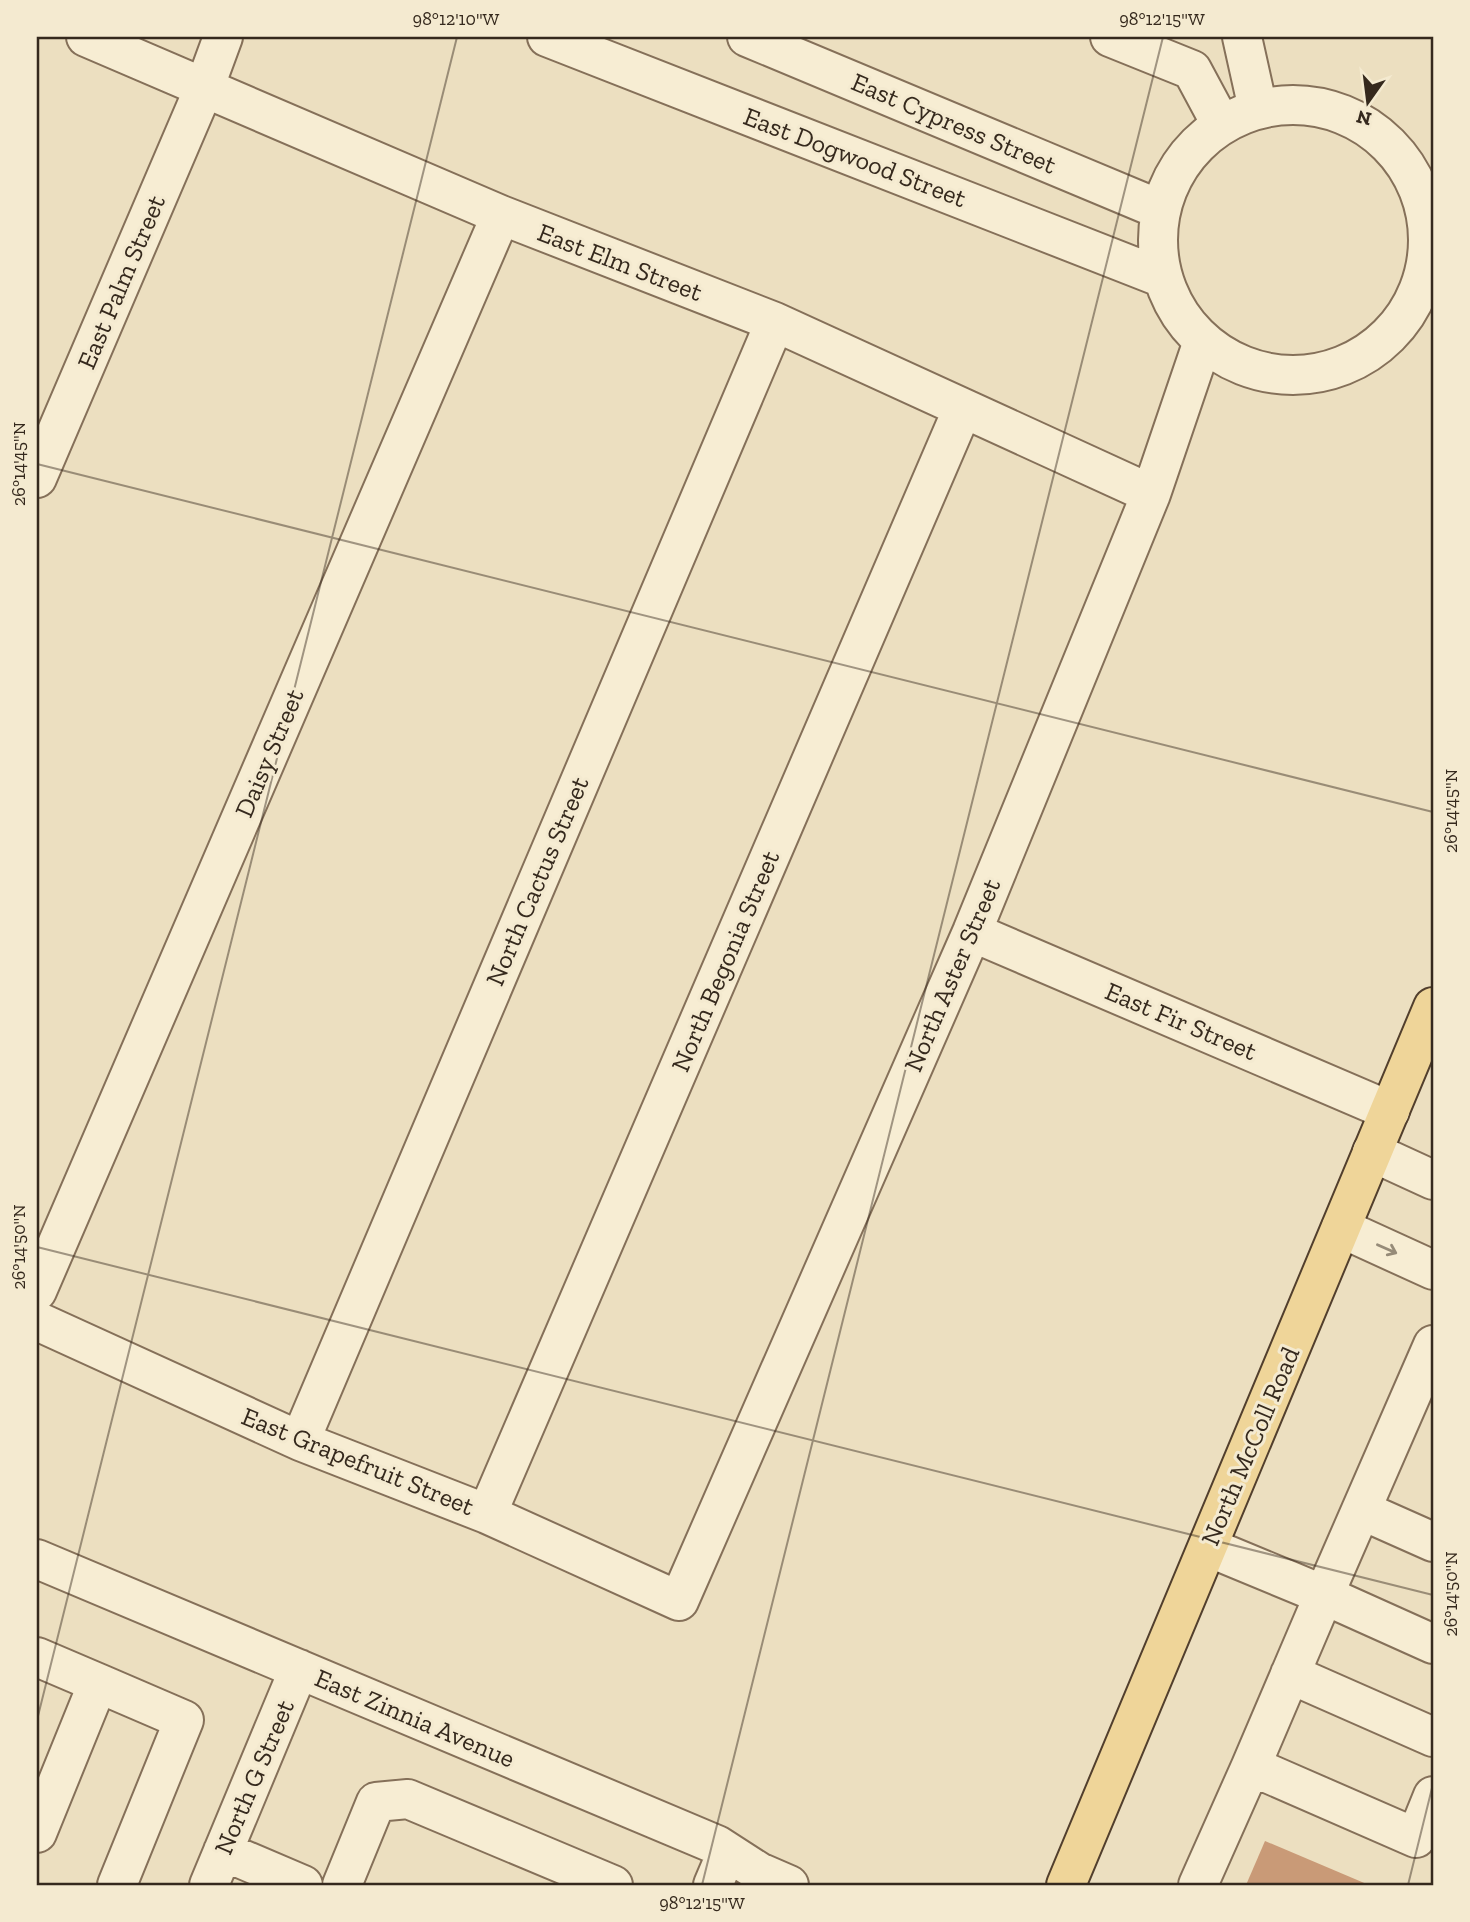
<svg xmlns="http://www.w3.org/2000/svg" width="1470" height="1922" font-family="'Zilla Slab',serif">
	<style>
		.building { fill: #c99a77 }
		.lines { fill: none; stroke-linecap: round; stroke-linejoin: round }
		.minor-casing { stroke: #857059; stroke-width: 42 }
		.major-casing { stroke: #523f2d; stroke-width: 42 }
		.minor { stroke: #f7edd3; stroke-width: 38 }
		.major { stroke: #efd599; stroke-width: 38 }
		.oneway { stroke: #968b78 }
		.ticks { fill: none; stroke: #35291d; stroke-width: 2; stroke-opacity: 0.45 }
		.labels { text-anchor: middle; stroke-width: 6; stroke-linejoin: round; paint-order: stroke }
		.street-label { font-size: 26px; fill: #35291d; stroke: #f4ead0 }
		.neatline { fill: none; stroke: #35291d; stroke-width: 2.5 }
		.ticks-label { font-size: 18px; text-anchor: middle; fill: #35291d }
	</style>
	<rect width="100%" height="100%" fill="#ecdfc0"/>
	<path class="building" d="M1265 1841 1369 1885H1246Z"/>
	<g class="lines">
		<g class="minor-casing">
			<path id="minor" d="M86 37 501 215 775 322 1151 494
				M547 37 1163 278
				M747 37 1161 210
				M1110 37 1192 70 1221 124
				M1242 37 1258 109
				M1158 240a135 135 0 1 1 270 0a135 135 0 1 1-270 0Z
				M37 478 205 86 223 37
				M972 932 1390 1111
				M1372 1152 1433 1180
				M1341 1228 1433 1270
				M37 1291 501 215
				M37 1321 300 1441 487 1514 679 1601 972 932 1151 494 1203 341
				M300 1441 775 322
				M1361 1510 1433 1542
				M487 1514 963 408
				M1208 1547 1324 1595 1433 1345
				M37 1559 717 1845 759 1872 789 1885
				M37 1657 98 1683 37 1833
				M1290 1674 1433 1737
				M98 1683 184 1720 117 1885
				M1251 1766 1324 1595 1433 1644
				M223 1851 303 1885
				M209 1885 299 1669
				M342 1885 376 1802 408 1799 613 1885
				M713 1885 727 1852
				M1198 1885 1251 1766 1416 1838 1433 1796"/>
		</g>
		<g class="major-casing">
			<path id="major" d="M1066 1885 1433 1007"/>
		</g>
		<use href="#minor" class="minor"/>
		<use href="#major" class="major"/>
	</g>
	<defs><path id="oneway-shaft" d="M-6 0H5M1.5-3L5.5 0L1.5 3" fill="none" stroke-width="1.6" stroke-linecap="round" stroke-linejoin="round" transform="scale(1.75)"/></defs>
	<use class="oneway" href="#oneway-shaft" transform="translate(1387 1249) rotate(24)"/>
	<path class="ticks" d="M37 464 1433 812M37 1247 1433 1595M37 1720 457 37M702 1885 1163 37M1408 1885 1433 1784"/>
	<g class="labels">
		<g class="street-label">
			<text transform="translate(954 123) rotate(23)" y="9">East Cypress Street</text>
			<text transform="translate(855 157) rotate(21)" y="9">East Dogwood Street</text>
			<text transform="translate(620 262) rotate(21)" y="9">East Elm Street</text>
			<text transform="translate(121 282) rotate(-67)" y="9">East Palm Street</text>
			<text transform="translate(269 753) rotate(-67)" y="9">Daisy Street</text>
			<text transform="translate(537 881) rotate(-67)" y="9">North Cactus Street</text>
			<text transform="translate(725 961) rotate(-67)" y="9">North Begonia Street</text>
			<text transform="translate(952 975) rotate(-67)" y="9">North Aster Street</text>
			<text transform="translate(1181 1021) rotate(23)" y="9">East Fir Street</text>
			<text transform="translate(1250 1446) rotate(-67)" y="9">North McColl Road</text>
			<text transform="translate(358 1461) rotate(22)" y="9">East Grapefruit Street</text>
			<text transform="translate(415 1718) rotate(23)" y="9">East Zinnia Avenue</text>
			<text transform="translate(254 1777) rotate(-67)" y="9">North G Street</text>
		</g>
	</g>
	<rect width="1470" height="1922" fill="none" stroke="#f4ead0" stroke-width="77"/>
	<g transform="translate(1368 102) rotate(194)" stroke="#f4ead0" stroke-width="5" paint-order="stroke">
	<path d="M0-5L12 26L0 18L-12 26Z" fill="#35291d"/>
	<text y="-10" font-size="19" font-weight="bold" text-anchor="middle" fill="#35291d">N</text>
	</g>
	<rect x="38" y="38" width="1394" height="1846" class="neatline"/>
	<g class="ticks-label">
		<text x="456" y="25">98°12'10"W</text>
		<text x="1162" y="25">98°12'15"W</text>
		<text transform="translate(19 464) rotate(-90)" y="6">26°14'45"N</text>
		<text transform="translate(1451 811) rotate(-90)" y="6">26°14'45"N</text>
		<text transform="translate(19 1247) rotate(-90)" y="6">26°14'50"N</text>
		<text transform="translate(1451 1594) rotate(-90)" y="6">26°14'50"N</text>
		<text x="702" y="1909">98°12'15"W</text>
	</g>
</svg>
